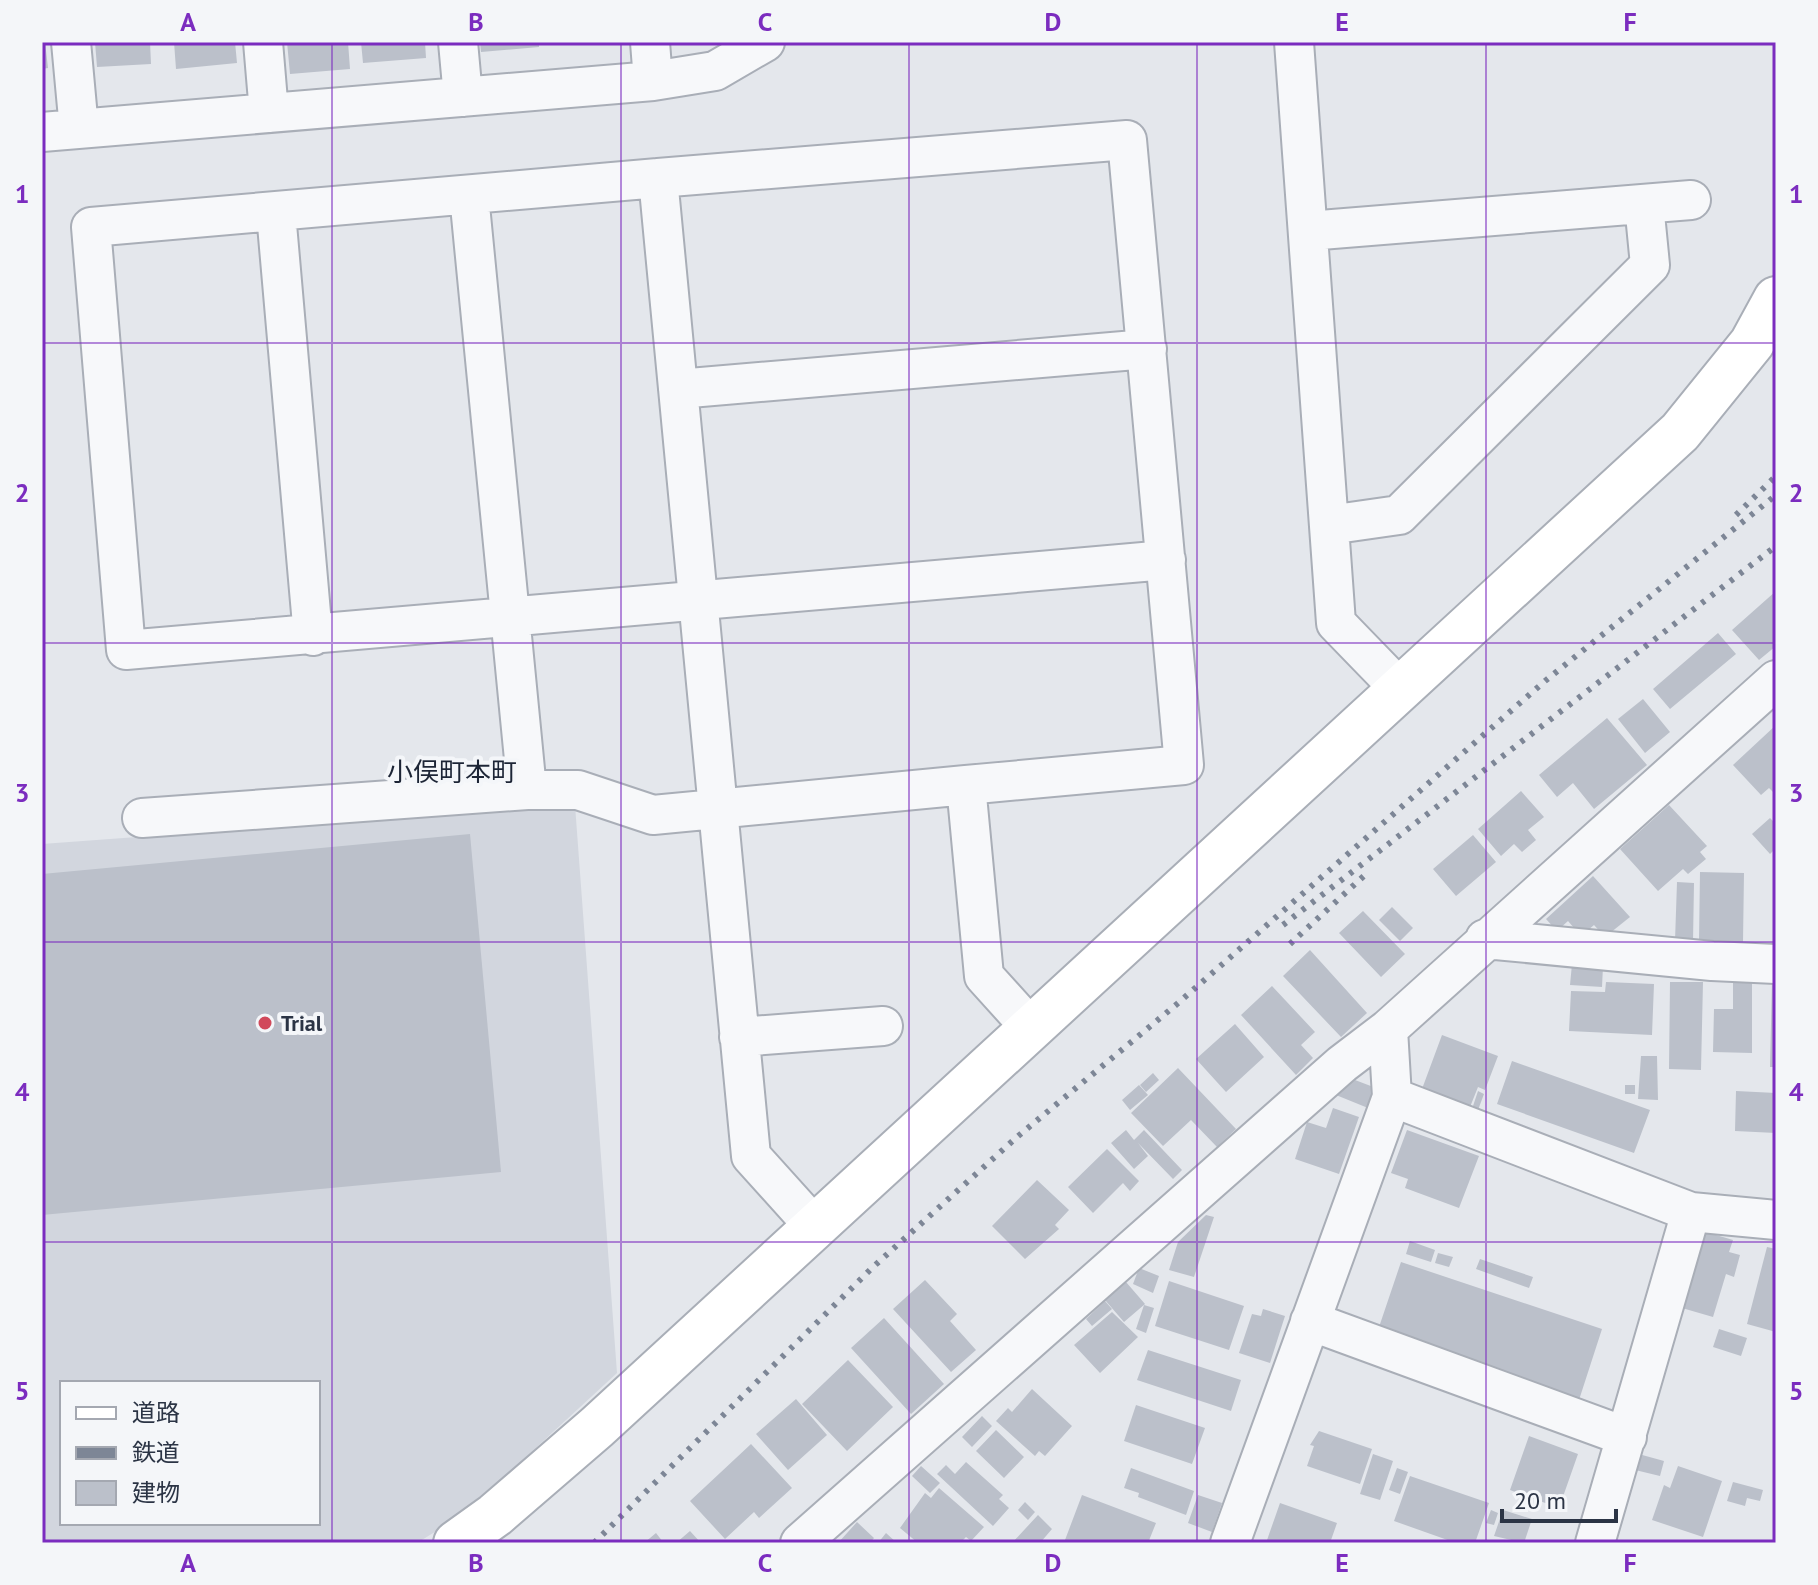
<svg xmlns="http://www.w3.org/2000/svg" width="1818" height="1585" font-family="'PT Sans','Noto Sans JP',sans-serif">
	<style>
		.built { fill: #d2d6de; fill-rule: evenodd }
		.building { fill: #bbc0ca }
		.lines { fill: none; stroke-linecap: round; stroke-linejoin: round }
		.street-casing { stroke: #a9aeb7; stroke-width: 42 }
		.secondary-casing { stroke: #a9aeb7; stroke-width: 48 }
		.street { stroke: #f7f8fa; stroke-width: 38 }
		.secondary { stroke: #fff; stroke-width: 44 }
		.rail { stroke: #7d8696; stroke-width: 6; stroke-dasharray: 4 8; stroke-linecap: butt }
		.grid { fill: none; stroke: #7b2cbf; stroke-width: 2; stroke-opacity: 0.55 }
		.poi-dot { fill: #d1495b; stroke: #f4f6f9; stroke-width: 3 }
		.labels { text-anchor: middle; stroke-width: 8; stroke-linejoin: round; paint-order: stroke }
		.poi-label { font-size: 22px; font-weight: bold; fill: #2b3445; stroke: #f4f6f9; text-anchor: start }
		.quarter-label { font-size: 26px; fill: #1d2536; stroke: #f4f6f9 }
		.neatline { fill: none; stroke: #7b2cbf; stroke-width: 3 }
		.grid-label { font-size: 26px; text-anchor: middle; font-weight: bold; fill: #7b2cbf }
	</style>
	<rect width="100%" height="100%" fill="#e4e7ec"/>
	<path class="built" d="M575 805 617 1373 514 1468 446 1525 417 1543H42V844ZM62 1383H318V1523H62Z"/>
	<path class="building" d="M42 42H45L48 68 42 69Z
		M95 42H150L151 64 97 67Z
		M174 42H235L237 63 176 69Z
		M287 42H348L350 69 290 74Z
		M361 42H425L426 58 363 63Z
		M480 42H539V47L481 52Z
		M1776 591V646L1759 660 1732 630Z
		M1718 633 1736 654 1670 709 1653 689Z
		M1643 699 1670 732 1645 753 1618 719Z
		M1607 718 1647 765 1594 809 1573 783 1557 797 1539 775Z
		M1776 725V790L1773 792 1769 788 1761 795 1733 765Z
		M1521 791 1544 817 1528 830 1536 840 1522 852 1514 844 1501 856 1478 829Z
		M1669 805 1707 846 1700 852 1706 859 1688 874 1683 869 1658 891 1620 849Z
		M1770 818 1776 824V848L1770 854 1752 834Z
		M470 834 501 1172 42 1215V874Z
		M1473 835 1496 862 1456 896 1433 869Z
		M1700 872 1744 873 1743 942H1699Z
		M1593 876 1630 917 1605 937 1594 925 1581 936 1568 921 1557 931 1546 919Z
		M1677 882 1694 883 1693 942 1675 941Z
		M1392 907 1413 928 1400 941 1379 920Z
		M1363 911 1405 954 1381 977 1339 933Z
		M1310 950 1367 1013 1341 1037 1283 976Z
		M1572 964 1603 966 1602 987 1570 985Z
		M1733 977H1752V1053L1713 1052 1714 1009H1733Z
		M1772 981H1776V1067H1770Z
		M1606 982 1654 984 1652 1035 1569 1031 1571 991 1605 992Z
		M1670 982H1703L1701 1070 1669 1069Z
		M1272 986 1315 1032 1301 1045 1313 1058 1296 1075 1241 1015Z
		M1235 1024 1264 1057 1226 1092 1196 1059Z
		M1442 1035 1498 1056 1485 1090 1478 1087 1470 1107 1422 1089Z
		M1641 1056H1657L1658 1100 1638 1099Z
		M1512 1061 1650 1110 1634 1153 1497 1104Z
		M1178 1068 1236 1129 1217 1147 1191 1120 1163 1146 1131 1113Z
		M1153 1073 1159 1080 1146 1092 1140 1085Z
		M1355 1080 1376 1088 1368 1108 1336 1095Z
		M1139 1085 1148 1095 1130 1110 1122 1100Z
		M1625 1085H1635V1094H1625Z
		M1478 1091 1484 1094 1478 1110 1472 1109Z
		M1736 1091 1776 1093V1133L1735 1131Z
		M1333 1108 1359 1117 1339 1174 1295 1159 1307 1122 1326 1128Z
		M1126 1130 1134 1140 1144 1130 1182 1170 1173 1179 1138 1143 1148 1156 1134 1169 1111 1143Z
		M1407 1130 1479 1156 1459 1208 1405 1188 1408 1179 1391 1173Z
		M1107 1149 1139 1181 1130 1191 1123 1183 1093 1213 1068 1187Z
		M1037 1180 1069 1210 1055 1225 1059 1229 1025 1259 992 1226Z
		M1206 1215 1214 1217 1194 1277 1169 1270 1178 1242Z
		M1706 1232 1733 1240 1729 1252 1740 1255 1734 1277 1726 1274 1713 1317 1682 1308Z
		M1410 1241 1435 1250 1431 1262 1406 1254Z
		M1767 1247 1776 1249V1332L1747 1324Z
		M1438 1253 1453 1257 1449 1267 1435 1263Z
		M1480 1259 1533 1277 1529 1288 1476 1269Z
		M1401 1262 1602 1329 1579 1400 1377 1333Z
		M1139 1268 1159 1276 1153 1293 1133 1284Z
		M925 1280 957 1314 950 1321 976 1350 951 1372 893 1309Z
		M1169 1281 1244 1306 1229 1350 1155 1326Z
		M1126 1282 1145 1304 1124 1322 1105 1300Z
		M1105 1301 1112 1309 1092 1326 1086 1319Z
		M1144 1305 1154 1308 1146 1333 1136 1329Z
		M1263 1309 1285 1316 1270 1363 1239 1353 1252 1314 1261 1316Z
		M1112 1312 1138 1337 1100 1373 1074 1345Z
		M884 1318 944 1384 911 1414 851 1348Z
		M1719 1329 1747 1338 1741 1356 1713 1347Z
		M1148 1350 1241 1380 1231 1411 1137 1380Z
		M848 1360 893 1407 847 1451 802 1404Z
		M1032 1389 1072 1426 1045 1456 1039 1451 1035 1456 996 1421 1008 1408 1012 1412Z
		M796 1399 827 1435 788 1470 756 1434Z
		M1136 1405 1205 1428 1192 1464 1124 1441Z
		M982 1416 992 1426 972 1447 962 1437Z
		M996 1430 1024 1457 1004 1478 976 1451Z
		M1319 1431 1372 1449 1360 1484 1307 1466 1314 1446 1310 1445Z
		M1529 1436 1578 1454 1559 1508 1510 1490Z
		M751 1444 792 1488 759 1518 754 1512 725 1539 690 1501Z
		M1635 1453 1664 1461 1660 1476 1631 1469Z
		M1373 1454 1393 1461 1380 1500 1360 1494Z
		M966 1462 1003 1495 999 1499 1009 1508 993 1526 937 1474 946 1465 955 1474Z
		M921 1466 940 1483 930 1493 912 1476Z
		M1678 1466 1722 1481 1703 1537 1652 1520 1664 1485 1670 1488Z
		M1131 1468 1194 1491 1186 1515 1138 1497 1139 1493 1124 1488Z
		M1397 1468 1408 1472 1400 1494 1389 1490Z
		M1410 1476 1489 1503 1475 1543H1456L1394 1521Z
		M1733 1482 1763 1490 1760 1501 1747 1498 1745 1506 1727 1501Z
		M939 1488 984 1527 971 1541 966 1537 960 1543H918L900 1528 925 1493 931 1498Z
		M1082 1495 1156 1523 1148 1543H1074L1065 1540Z
		M1198 1495 1222 1503 1212 1532 1188 1523Z
		M1025 1502 1035 1512 1028 1520 1018 1510Z
		M1280 1503 1337 1523 1330 1543H1266Z
		M1491 1510 1498 1513 1494 1525 1486 1523Z
		M1503 1510 1532 1519 1524 1543 1494 1536Z
		M1038 1515 1052 1529 1040 1543H1012Z
		M857 1522 874 1538 870 1543H838Z
		M690 1531 701 1543H676Z
		M656 1533 663 1542 644 1543Z
		M886 1533 897 1543H878Z"/>
	<g class="lines">
		<g class="street-casing">
			<path id="street" d="M71 42 79 129
				M263 42 269 113
				M458 42 463 97
				M650 42 653 81
				M1294 42 1336 623 1400 689
				M42 132 653 81 715 71 765 42
				M658 178 91 227 126 650 1166 560
				M469 195 527 790
				M276 213 313 636
				M1308 231 1691 200
				M678 389 1147 349
				M1329 525 1399 515 1650 265 1644 204
				M142 818 527 790H578L653 815 966 785 984 976 1031 1028
				M1485 939 1712 961 1776 964
				M739 1037 883 1026
				M1392 1097 1691 1212 1776 1220
				M815 1227 751 1156 658 178 1127 140 1184 765 966 785
				M1310 1321 1627 1437
				M800 1543 1342 1064 1388 1029 1776 680
				M1230 1543 1392 1097 1388 1029
				M1595 1543 1691 1212"/>
		</g>
		<g class="secondary-casing">
			<path id="secondary" d="M456 1543 495 1515 597 1427 1680 432 1752 343 1776 299"/>
		</g>
		<use href="#street" class="street"/>
		<use href="#secondary" class="secondary"/>
		<path class="rail" d="M1736 515 1776 476
			M1283 925 1776 546
			M1290 944 1367 873
			M594 1543 873 1267 1017 1137 1177 1004 1545 681 1776 495"/>
	</g>
	<path class="grid" d="M332 42V1543M621 42V1543M909 42V1543M1197 42V1543M1486 42V1543M42 343H1776M42 643H1776M42 942H1776M42 1242H1776"/>
	<circle class="poi-dot" cx="265" cy="1023" r="8"/>
	<g class="labels">
		<g class="poi-label">
			<text x="281" y="1031">Trial</text>
		</g>
		<g class="quarter-label">
			<text x="452" y="781">小俣町本町</text>
		</g>
	</g>
	<rect width="1818" height="1585" fill="none" stroke="#f4f6f9" stroke-width="88"/>
	<rect x="60" y="1381" width="260" height="144" fill="#f4f6f9" stroke="#a4a8b1" stroke-width="2"/>
	<rect x="76" y="1407" width="40" height="12" fill="#ffffff" stroke="#a4a8b1" stroke-width="2"/>
	<text x="132" y="1421" font-size="24" fill="#2b3445">道路</text>
	<rect x="76" y="1447" width="40" height="12" fill="#7d8696" stroke="#a4a8b1" stroke-width="2"/>
	<text x="132" y="1461" font-size="24" fill="#2b3445">鉄道</text>
	<rect x="76" y="1481" width="40" height="24" fill="#bbc0ca" stroke="#a4a8b1" stroke-width="2"/>
	<text x="132" y="1501" font-size="24" fill="#2b3445">建物</text>
	<path d="M1502 1509v12h114v-12" fill="none" stroke="#2b3445" stroke-width="4"/>
	<text x="1514" y="1509" font-size="24" fill="#2b3445" stroke="#f4f6f9" stroke-width="6" paint-order="stroke">20 m</text>
	<rect x="44" y="44" width="1730" height="1497" class="neatline"/>
	<g class="grid-label">
		<text x="188" y="31">A</text>
		<text x="476" y="31">B</text>
		<text x="765" y="31">C</text>
		<text x="1053" y="31">D</text>
		<text x="1342" y="31">E</text>
		<text x="1630" y="31">F</text>
		<text x="22" y="203">1</text>
		<text x="1796" y="203">1</text>
		<text x="22" y="502">2</text>
		<text x="1796" y="502">2</text>
		<text x="22" y="802">3</text>
		<text x="1796" y="802">3</text>
		<text x="22" y="1101">4</text>
		<text x="1796" y="1101">4</text>
		<text x="22" y="1400">5</text>
		<text x="1796" y="1400">5</text>
		<text x="188" y="1572">A</text>
		<text x="476" y="1572">B</text>
		<text x="765" y="1572">C</text>
		<text x="1053" y="1572">D</text>
		<text x="1342" y="1572">E</text>
		<text x="1630" y="1572">F</text>
	</g>
</svg>
